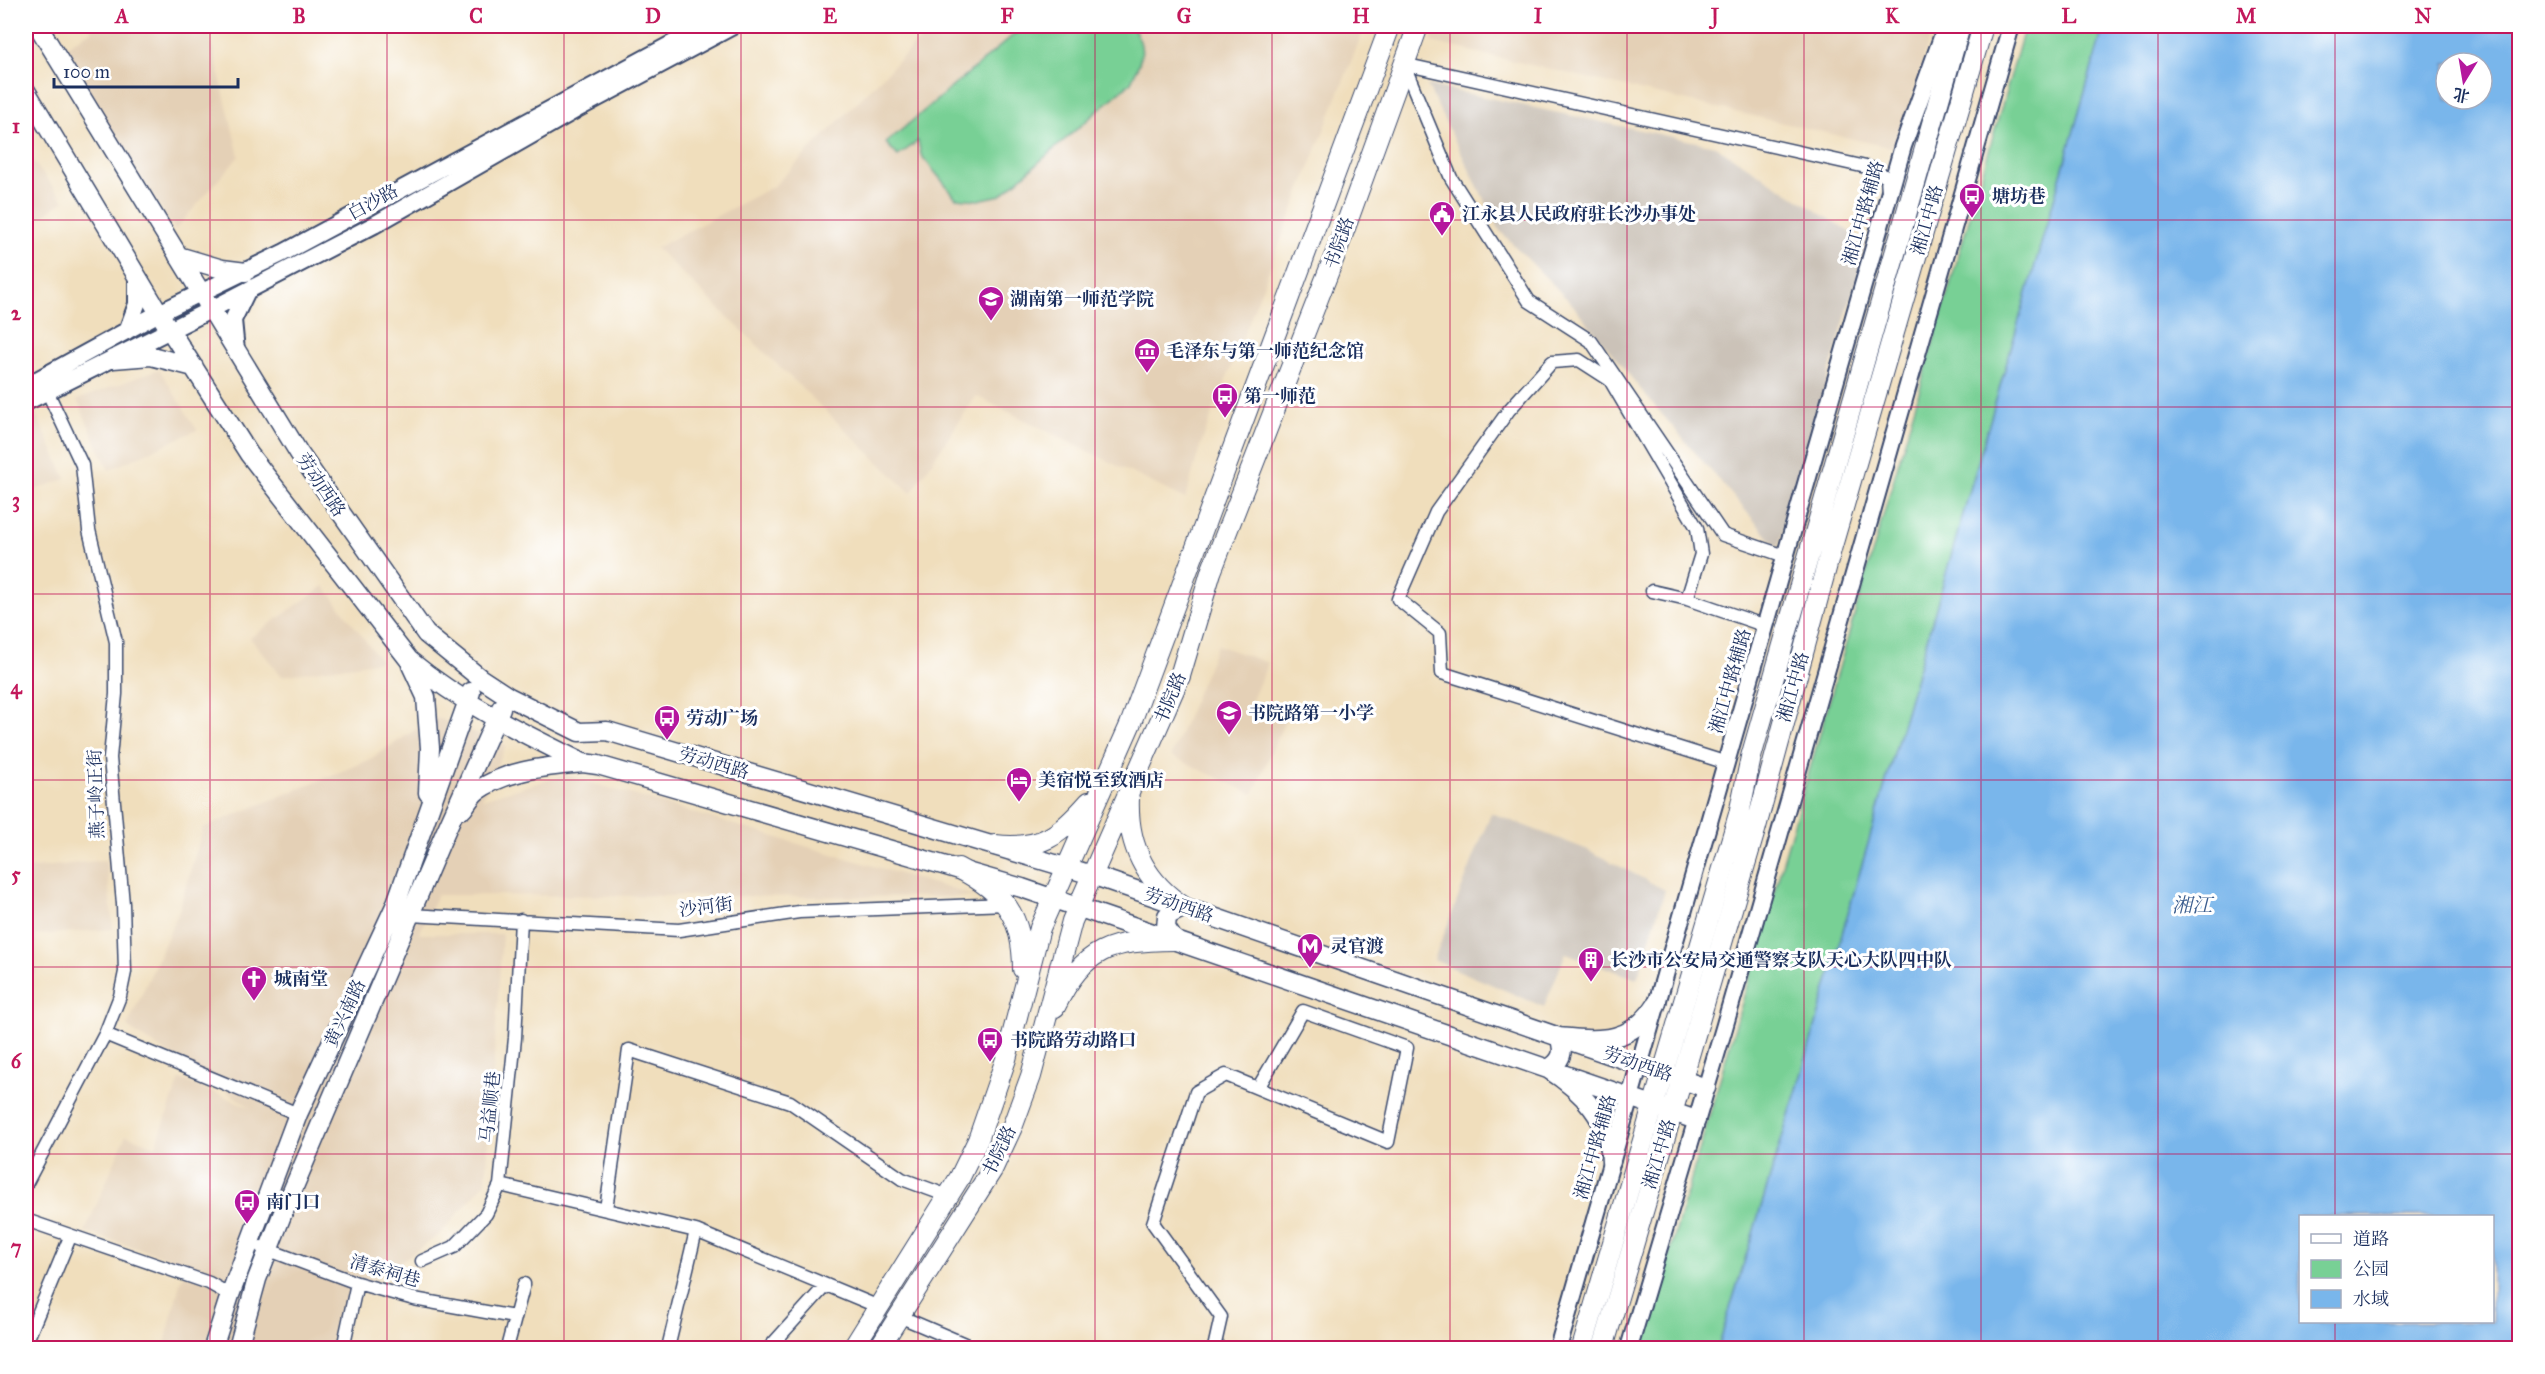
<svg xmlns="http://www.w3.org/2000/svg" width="2545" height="1374" font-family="'IM FELL Great Primer','Noto Serif SC',serif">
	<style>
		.built { fill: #e4d0b6 }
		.industrial { fill: #cbc2b8 }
		.green { fill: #78d095; stroke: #4a807a; stroke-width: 1.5 }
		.water { fill: #79b6eb; stroke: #4a72a4; stroke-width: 1.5; fill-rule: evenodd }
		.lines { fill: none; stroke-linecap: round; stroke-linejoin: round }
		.minor-casing { stroke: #3b496c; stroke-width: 15 }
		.tertiary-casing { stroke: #3b496c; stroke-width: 20 }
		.secondary-casing { stroke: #3b496c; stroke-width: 21 }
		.primary-casing { stroke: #3b496c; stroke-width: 22 }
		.minor { stroke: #fff; stroke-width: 12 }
		.tertiary { stroke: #fff; stroke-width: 16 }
		.secondary { stroke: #fff; stroke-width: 18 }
		.primary { stroke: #fff; stroke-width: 20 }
		.grid { fill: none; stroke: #c2185b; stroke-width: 1.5; stroke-opacity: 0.55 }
		.labels { text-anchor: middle; stroke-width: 6; stroke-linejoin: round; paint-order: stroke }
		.poi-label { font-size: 18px; font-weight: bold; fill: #1b2f5e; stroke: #fff; text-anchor: start }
		.street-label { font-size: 18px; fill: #1b2f5e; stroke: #fff }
		.water-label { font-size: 20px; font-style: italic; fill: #3c5e8f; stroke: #fff }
		.neatline { fill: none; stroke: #c2185b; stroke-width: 2 }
		.grid-label { font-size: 20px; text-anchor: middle; font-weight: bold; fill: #c2185b }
	</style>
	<rect width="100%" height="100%" fill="#fff"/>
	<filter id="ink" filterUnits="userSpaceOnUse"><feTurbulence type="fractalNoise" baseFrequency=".0167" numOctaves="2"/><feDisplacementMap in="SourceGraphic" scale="12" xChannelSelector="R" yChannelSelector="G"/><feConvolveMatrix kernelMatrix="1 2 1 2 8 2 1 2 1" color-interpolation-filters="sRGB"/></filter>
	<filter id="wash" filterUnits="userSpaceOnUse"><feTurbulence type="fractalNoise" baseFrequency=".008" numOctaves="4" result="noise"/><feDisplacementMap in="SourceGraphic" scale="24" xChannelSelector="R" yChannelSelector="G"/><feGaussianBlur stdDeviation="1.35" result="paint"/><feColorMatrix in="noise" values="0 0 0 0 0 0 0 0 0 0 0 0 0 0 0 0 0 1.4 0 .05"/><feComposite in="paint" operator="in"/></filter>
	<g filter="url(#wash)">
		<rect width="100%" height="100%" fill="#f0debc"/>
		<path class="built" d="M91 26H219L210 36 239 156 175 230 59 51 91 31Z
			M933 26H1365L1200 446 1185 499 976 396 911 493 656 248 774 186Z
			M1437 26H1933L1897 149 1431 42Z
			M26 152 64 201 26 227Z
			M159 369 197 430 109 470 77 400Z
			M35 412 66 479 26 493V417Z
			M324 586 381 661 282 676 250 638Z
			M1217 645 1268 663 1252 700 1287 716 1253 794 1171 756Z
			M435 717 506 745 482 799 565 775 978 897 437 895 419 934H502L486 1182 439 1235 352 1295 338 1348H164L180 1283 188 1264 85 1232 126 1135 156 1146 180 1079 252 1108 127 1027 178 914 203 828 369 760Z
			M106 860 113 929 36 935V973L26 978V869Z"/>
		<path class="industrial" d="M1427 85 1715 146 1867 243 1778 548 1647 397 1572 304 1500 231Z
			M1491 813 1588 850 1665 890 1637 979 1566 953 1544 1007 1434 960Z"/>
		<path class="green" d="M1024 26H1131C1148 46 1142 59 1131 82L1001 195 978 200 956 198 921 155 918 141 898 156 886 143Z
			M2025 26H2104L1801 1076 1718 1348H1642Z"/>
		<path class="water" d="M2104 26H2519V1348H1718L1801 1076ZM2446 63H2482V99H2446ZM2300 1216H2492V1322H2300Z"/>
	</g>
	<g filter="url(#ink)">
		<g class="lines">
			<g class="minor-casing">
				<path id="minor" d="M1403 64 1875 169 1887 178 1888 191
					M1404 65 1451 178 1529 301 1591 341 1723 535 1785 556
					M1652 591 1687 599 1766 626
					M1687 599 1701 554 1697 528 1610 380 1579 360 1552 362 1509 410 1436 512 1398 599 1440 633 1442 673 1727 763
					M410 915 679 930 799 912 1007 904
					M105 1034 298 1114
					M26 1184 105 1034 120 996 125 972 123 904 110 758 116 694V642L89 530 82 465 47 391
					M500 1185 696 1231 879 1307
					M606 1209 629 1050 790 1102 902 1179 948 1196
					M26 1220 209 1283 230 1295
					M261 1247 357 1283 414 1299 514 1317
					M422 1261 454 1247 486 1214 500 1185 515 1038 521 920
					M899 1316 974 1348
					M26 1343 70 1237
					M343 1348 357 1283
					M507 1348 524 1284
					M668 1348 696 1231
					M769 1348 826 1285
					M1214 1348 1221 1317 1153 1223 1196 1092 1226 1075 1388 1142 1407 1048 1303 1011 1258 1088"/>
			</g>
			<g class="tertiary-casing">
				<path id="tertiary" d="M127 331 137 304V276
					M236 351 233 320 247 291
					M26 386 159 313 283 253 705 26
					M26 402 210 310 374 225 577 109 733 26
					M1558 1348 1903 146 1946 26
					M1629 1348 1724 1028 2011 26"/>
			</g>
			<g class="secondary-casing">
				<path id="secondary" d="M38 26 299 453 426 634 480 678 509 697 579 732 607 731 1092 875 1706 1088
					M26 91 159 313 249 454 409 660C461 703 522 733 583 763L598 765 1022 888 1696 1120
					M178 256 222 269 246 272
					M113 359 151 356 194 367
					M411 665 426 697 430 748 428 793
					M463 809C467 803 472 795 477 791 508 769 547 767 583 763
					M1174 940 1166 928 1167 916 1184 907
					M1611 1162C1610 1119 1582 1091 1548 1069 1562 1061 1565 1052 1559 1037 1603 1041 1631 1044 1657 1003
					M213 1348 230 1295 298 1114 395 906 471 692
					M238 1348 257 1279 282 1215 444 835 501 708"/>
			</g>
			<g class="primary-casing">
				<path id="primary" d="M1129 798C1127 844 1145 882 1184 907
					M995 845C1042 850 1059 836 1089 802
					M958 868C1004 892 1023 916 1023 969
					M1055 1007C1084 947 1111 941 1174 940
					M853 1348 960 1177 978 1140 1006 1059 1040 928 1130 725 1390 26
					M879 1348 992 1170 1013 1125 1031 1076 1072 921 1180 676 1211 572 1337 250 1418 26
					M1582 1348 1739 814 1751 757 1960 26
					M1603 1348 1756 827 1832 546 1983 26"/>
			</g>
			<use href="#minor" class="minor"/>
			<use href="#tertiary" class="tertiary"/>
			<use href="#secondary" class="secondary"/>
			<use href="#primary" class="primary"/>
		</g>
	</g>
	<path class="grid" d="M210 26V1348M387 26V1348M564 26V1348M741 26V1348M918 26V1348M1095 26V1348M1272 26V1348M1450 26V1348M1627 26V1348M1804 26V1348M1981 26V1348M2158 26V1348M2335 26V1216M26 220H2520M26 407H2520M26 594H2520M26 780H2520M26 967H2520M26 1154H2520M2335 1322V1348"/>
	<defs>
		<g id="bus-pin" transform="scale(1.35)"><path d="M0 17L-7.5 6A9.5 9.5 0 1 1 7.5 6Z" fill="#b5179e" stroke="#fff"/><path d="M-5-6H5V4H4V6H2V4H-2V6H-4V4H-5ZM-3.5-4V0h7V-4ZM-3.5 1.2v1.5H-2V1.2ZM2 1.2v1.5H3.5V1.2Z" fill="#fff"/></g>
		<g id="civic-pin" transform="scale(1.35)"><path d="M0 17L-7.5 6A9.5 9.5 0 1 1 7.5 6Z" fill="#b5179e" stroke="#fff"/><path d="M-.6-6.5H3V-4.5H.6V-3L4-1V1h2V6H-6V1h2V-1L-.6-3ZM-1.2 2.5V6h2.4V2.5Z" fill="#fff"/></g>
		<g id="university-pin" transform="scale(1.35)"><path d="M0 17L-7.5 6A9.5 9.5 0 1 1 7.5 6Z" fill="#b5179e" stroke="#fff"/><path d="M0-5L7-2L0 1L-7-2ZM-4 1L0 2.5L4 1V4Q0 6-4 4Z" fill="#fff"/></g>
		<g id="museum-pin" transform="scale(1.35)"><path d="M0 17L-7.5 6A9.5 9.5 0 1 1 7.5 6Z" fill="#b5179e" stroke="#fff"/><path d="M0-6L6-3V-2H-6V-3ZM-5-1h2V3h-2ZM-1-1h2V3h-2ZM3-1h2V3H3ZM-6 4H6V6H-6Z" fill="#fff"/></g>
		<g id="school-pin" transform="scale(1.35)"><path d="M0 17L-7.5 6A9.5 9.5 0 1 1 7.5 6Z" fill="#b5179e" stroke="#fff"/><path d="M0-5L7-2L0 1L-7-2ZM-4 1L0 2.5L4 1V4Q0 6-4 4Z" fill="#fff"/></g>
		<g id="hotel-pin" transform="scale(1.35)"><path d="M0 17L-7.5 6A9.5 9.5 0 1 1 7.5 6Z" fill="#b5179e" stroke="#fff"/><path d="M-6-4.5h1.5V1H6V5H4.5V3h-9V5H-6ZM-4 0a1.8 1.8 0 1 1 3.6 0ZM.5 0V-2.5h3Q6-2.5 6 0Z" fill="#fff"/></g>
		<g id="metro-pin" transform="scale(1.35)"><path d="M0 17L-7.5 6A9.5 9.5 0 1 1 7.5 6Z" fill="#b5179e" stroke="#fff"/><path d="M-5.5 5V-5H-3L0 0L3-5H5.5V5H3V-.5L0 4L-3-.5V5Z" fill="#fff"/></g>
		<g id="building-pin" transform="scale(1.35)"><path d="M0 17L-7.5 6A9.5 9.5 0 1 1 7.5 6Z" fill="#b5179e" stroke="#fff"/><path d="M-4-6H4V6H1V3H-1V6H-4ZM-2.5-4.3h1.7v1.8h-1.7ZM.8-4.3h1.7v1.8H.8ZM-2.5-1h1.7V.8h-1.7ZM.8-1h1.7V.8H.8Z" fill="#fff"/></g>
		<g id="church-pin" transform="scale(1.35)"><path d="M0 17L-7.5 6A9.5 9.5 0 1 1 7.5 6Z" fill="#b5179e" stroke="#fff"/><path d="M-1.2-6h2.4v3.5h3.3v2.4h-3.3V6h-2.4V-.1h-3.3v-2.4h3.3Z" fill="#fff"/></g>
	</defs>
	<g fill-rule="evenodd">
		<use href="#bus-pin" x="1972" y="196"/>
		<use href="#civic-pin" x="1442" y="214"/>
		<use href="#university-pin" x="991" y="299"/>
		<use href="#museum-pin" x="1147" y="351"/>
		<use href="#bus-pin" x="1225" y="396"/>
		<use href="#school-pin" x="1229" y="713"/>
		<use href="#bus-pin" x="667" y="718"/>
		<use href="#hotel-pin" x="1019" y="780"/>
		<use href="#metro-pin" x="1310" y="946"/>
		<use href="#building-pin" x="1591" y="960"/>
		<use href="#church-pin" x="254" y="979"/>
		<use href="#bus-pin" x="990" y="1040"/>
		<use href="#bus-pin" x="247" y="1202"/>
	</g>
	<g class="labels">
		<g class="poi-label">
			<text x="1992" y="202">塘坊巷</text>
			<text x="1462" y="220">江永县人民政府驻长沙办事处</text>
			<text x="1010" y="305">湖南第一师范学院</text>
			<text x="1166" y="357">毛泽东与第一师范纪念馆</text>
			<text x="1244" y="402">第一师范</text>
			<text x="1248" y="719">书院路第一小学</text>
			<text x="686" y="724">劳动广场</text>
			<text x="1038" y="786">美宿悦至致酒店</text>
			<text x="1330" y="952">灵官渡</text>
			<text x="1610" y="966">长沙市公安局交通警察支队天心大队四中队</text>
			<text x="274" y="985">城南堂</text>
			<text x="1010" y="1046">书院路劳动路口</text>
			<text x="266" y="1208">南门口</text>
		</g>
		<g class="street-label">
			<text transform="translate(373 202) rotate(-29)" y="6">白沙路</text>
			<text transform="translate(1863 213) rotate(-74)" y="6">湘江中路辅路</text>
			<text transform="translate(1927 220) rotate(-74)" y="6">湘江中路</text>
			<text transform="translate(1339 243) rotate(-70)" y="6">书院路</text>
			<text transform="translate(321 485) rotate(56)" y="6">劳动西路</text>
			<text transform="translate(1730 681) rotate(-74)" y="6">湘江中路辅路</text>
			<text transform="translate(1793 687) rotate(-74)" y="6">湘江中路</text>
			<text transform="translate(1170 698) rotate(-67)" y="6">书院路</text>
			<text transform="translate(714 763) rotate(16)" y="6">劳动西路</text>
			<text transform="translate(96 794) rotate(-92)" y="6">燕子岭正街</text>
			<text transform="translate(1179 905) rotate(19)" y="6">劳动西路</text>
			<text transform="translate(706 907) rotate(-7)" y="6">沙河街</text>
			<text transform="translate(345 1013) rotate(-65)" y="6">黄兴南路</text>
			<text transform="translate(1638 1064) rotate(19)" y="6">劳动西路</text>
			<text transform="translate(490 1107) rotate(-84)" y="6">马益顺巷</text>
			<text transform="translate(1595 1147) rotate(-74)" y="6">湘江中路辅路</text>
			<text transform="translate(999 1151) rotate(-64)" y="6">书院路</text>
			<text transform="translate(1659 1154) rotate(-73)" y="6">湘江中路</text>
			<text transform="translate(385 1271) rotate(16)" y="6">清泰祠巷</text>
		</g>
		<g class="water-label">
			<text x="2192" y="912">湘江</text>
		</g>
	</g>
	<rect width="2545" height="1374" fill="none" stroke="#fff" stroke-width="66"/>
	<rect x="2299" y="1215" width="195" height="108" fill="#ffffff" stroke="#a4acbf" stroke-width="1.5"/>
	<rect x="2311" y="1234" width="30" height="9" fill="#ffffff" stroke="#a4acbf" stroke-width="1.5"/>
	<text x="2353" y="1245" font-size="18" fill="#1b2f5e">道路</text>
	<rect x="2311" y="1260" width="30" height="18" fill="#78d095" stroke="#a4acbf" stroke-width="1.5"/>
	<text x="2353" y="1275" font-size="18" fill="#1b2f5e">公园</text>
	<rect x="2311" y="1290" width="30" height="18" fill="#79b6eb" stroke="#a4acbf" stroke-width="1.5"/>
	<text x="2353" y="1305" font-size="18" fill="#1b2f5e">水域</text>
	<g transform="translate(2464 81) rotate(191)"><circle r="28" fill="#ffffff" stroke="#a4acbf" stroke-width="1.5"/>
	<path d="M0-4.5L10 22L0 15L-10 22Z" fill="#b5179e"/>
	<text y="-9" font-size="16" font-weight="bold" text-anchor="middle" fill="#1b2f5e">北</text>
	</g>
	<path d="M54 78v9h184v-9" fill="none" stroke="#1b2f5e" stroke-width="3"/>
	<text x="63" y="78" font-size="18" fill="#1b2f5e" stroke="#ffffff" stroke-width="4.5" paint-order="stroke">100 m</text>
	<rect x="33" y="33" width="2479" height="1308" class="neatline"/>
	<g class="grid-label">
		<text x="122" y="23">A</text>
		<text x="299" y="23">B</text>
		<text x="476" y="23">C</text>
		<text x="653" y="23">D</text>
		<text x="830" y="23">E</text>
		<text x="1007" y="23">F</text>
		<text x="1184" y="23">G</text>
		<text x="1361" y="23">H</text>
		<text x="1538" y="23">I</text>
		<text x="1715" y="23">J</text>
		<text x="1892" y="23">K</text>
		<text x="2069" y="23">L</text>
		<text x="2246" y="23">M</text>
		<text x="2423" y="23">N</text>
		<text x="16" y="133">1</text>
		<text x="16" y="320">2</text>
		<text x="16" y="507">3</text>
		<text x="16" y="694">4</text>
		<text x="16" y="881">5</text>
		<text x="16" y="1068">6</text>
		<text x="16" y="1254">7</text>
	</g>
</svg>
